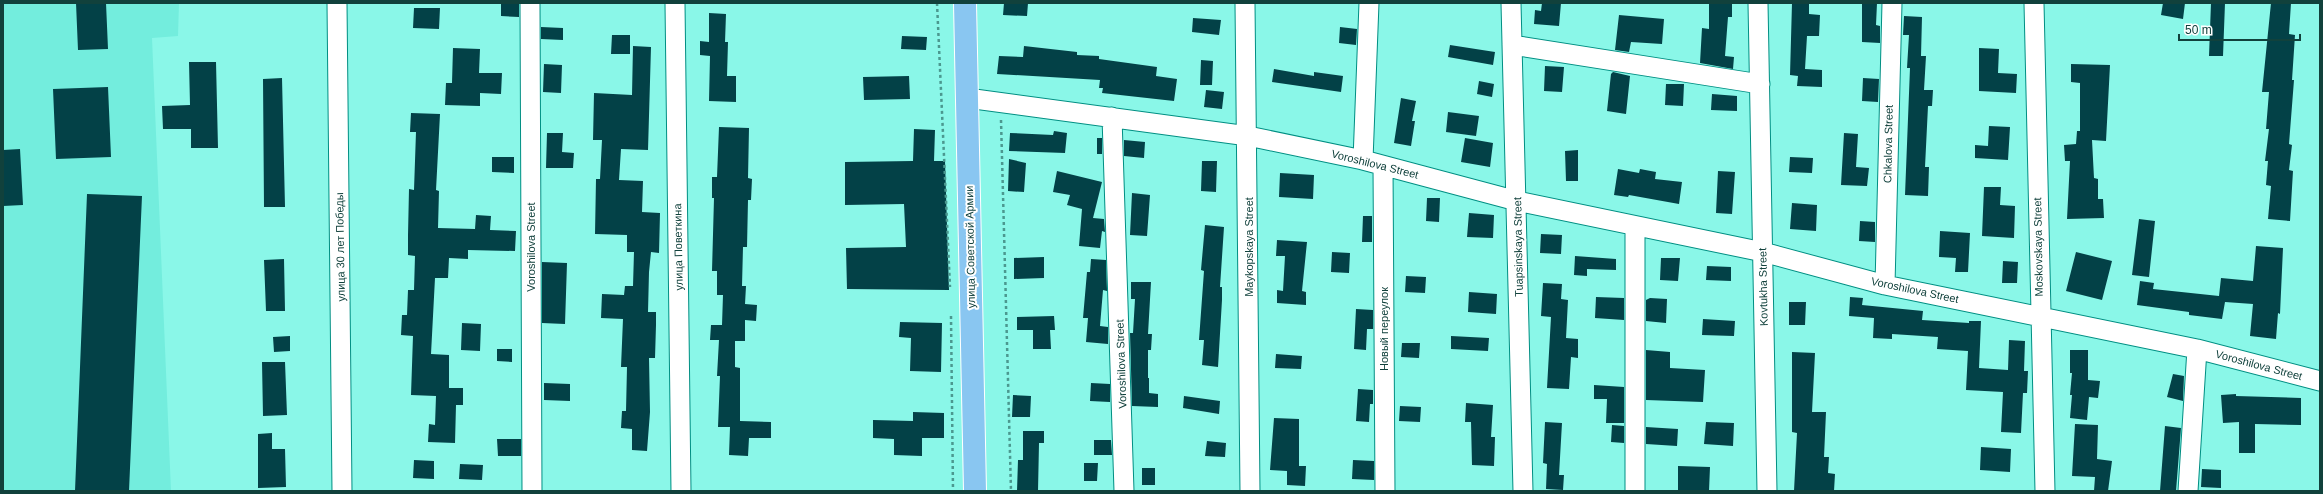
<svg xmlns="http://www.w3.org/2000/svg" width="2323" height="494" font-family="Helvetica,sans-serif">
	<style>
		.built { fill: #73eddd }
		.building { fill: #034147 }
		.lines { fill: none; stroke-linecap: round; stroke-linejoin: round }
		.minor-casing { stroke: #008f83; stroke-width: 21 }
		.primary-casing { stroke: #fff; stroke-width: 24 }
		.path { stroke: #4b988f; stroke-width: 2.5; stroke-dasharray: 3 3; stroke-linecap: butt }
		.minor { stroke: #fff; stroke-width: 19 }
		.primary { stroke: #89c6f1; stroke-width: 22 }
		.labels { text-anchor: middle; stroke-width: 4; stroke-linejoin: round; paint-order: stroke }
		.street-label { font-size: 11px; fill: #11413c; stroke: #fff }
	</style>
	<rect width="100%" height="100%" fill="#8af7e8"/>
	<path class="built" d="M3 3H179L178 36 152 38 171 491H3Z"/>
	<path class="building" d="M76 3H106L108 49 78 50Z
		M501 3H519V17L501 16Z
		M1004 3H1028L1027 16 1003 15Z
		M1542 3H1561L1559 26 1534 24 1535 10 1541 11Z
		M1709 3H1732V17H1728L1725 56 1734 57 1733 69 1700 63 1702 28 1709 29Z
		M1792 3H1809V14L1820 15 1819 36H1807L1805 69 1822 70V87L1797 86 1798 76 1790 75Z
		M1862 3H1877L1876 25 1880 26V43L1862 42Z
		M2163 3H2185L2183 19 2161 15Z
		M2211 3H2225L2223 56H2209Z
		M2271 3H2291L2289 34 2295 35 2292 80H2294L2289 144 2292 145 2289 170 2293 171 2290 221 2268 219 2271 186 2266 185 2268 161H2265L2269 129H2266L2269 92H2262Z
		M414 8H440L439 29 413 28Z
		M709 13 726 14 725 42H728L727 76H736V102L709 101 710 56 700 55V41L709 42Z
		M1619 15 1664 19 1662 44 1631 42 1629 52 1615 50Z
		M1904 16 1922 17 1921 56H1926L1924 90H1933L1932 106H1928L1925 167H1929L1928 196 1905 195 1910 68H1907L1909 35H1903Z
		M1193 18 1221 20 1219 35 1192 32Z
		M541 27 563 28V40L541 39Z
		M1340 27 1357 29 1356 45 1339 43Z
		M612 35H630V54H611Z
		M902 36 927 37 926 50 901 49Z
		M1450 45 1495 52 1493 65 1448 57Z
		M633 46 651 47 648 150 621 149 619 180 643 181 642 212 660 213 659 253 651 252 649 272 648 312H656V325L655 358H649L650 412 647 451 632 450V429L621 428 622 411H626L627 367H621L623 319 601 318 602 294 624 295 625 286H633L634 252H627V235L595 234 596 179H600L602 140H593L594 93 632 95Z
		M1024 46 1077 52V55L1099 56V59L1157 67 1156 76 1177 79 1174 101 1102 93 1103 88H1099L1100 80 997 74 999 56 1023 57Z
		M453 48 480 49 479 73H502L501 94 480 93V106L445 105 446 83H452Z
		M1979 48 1999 49 1998 73 2017 74 2016 93 1979 91Z
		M1201 60 1213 61 1212 85H1200Z
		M189 62H216L218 148H191V129H163L162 106 190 105Z
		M544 64 562 65 561 93 543 92Z
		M2071 64 2110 65 2106 141 2092 140 2094 178 2098 179V199H2103L2104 218 2067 219 2070 161H2065L2064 145 2076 144 2077 131H2080V83L2071 82Z
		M1545 66 1564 67 1562 92 1544 91Z
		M1274 69 1314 76V72L1343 76 1341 92 1272 82Z
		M1613 72 1630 76 1626 114 1607 111 1611 74Z
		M909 76 910 99 864 100 863 77Z
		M282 78 285 207H264L263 79Z
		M1863 78 1879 79 1878 102 1862 101Z
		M1479 81 1494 84 1492 97 1477 94Z
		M1666 84H1684L1683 106 1665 105Z
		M108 87 111 157 56 159 53 89Z
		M1206 90 1224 92 1222 109 1204 107Z
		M1712 94 1737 96V111L1711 110Z
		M1401 98 1416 101 1412 121H1415L1411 146 1394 143Z
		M1448 112 1479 116 1476 136 1446 132Z
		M411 113 440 114 436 190 439 191 438 228 475 229 476 215 491 216 490 230 516 231 515 251 468 250V259L449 258 448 278H435L431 354 449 355V388H463V405H456L455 443 428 442 429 424 435 425 436 396 411 395 413 336 401 335 402 315H407L408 290H414L415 256 408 255V235L409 189 414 190 416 132H410Z
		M1989 126 2010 127 2008 160 1975 158V145L1988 146Z
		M719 127 749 128 748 178 752 179 751 200H748L747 247H743L742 286H746L745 304 757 305 756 321 745 320V341H735V367L740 368V421L771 422V438H749L748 456 729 455 730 427H718L720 376H717L719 340H710L711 325H722L723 295H717V271H712L714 198H712V177H717Z
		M914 129 935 130 934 161H945L949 290 847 289 846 248 906 247 904 204 845 205V162L913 161Z
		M1054 131 1067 133 1065 153 1009 151 1010 133 1053 135Z
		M547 133H563L562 152 574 153 573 168H546Z
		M1844 133 1858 134 1856 167 1869 168 1867 186 1841 185Z
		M1097 138H1102V154H1097Z
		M1465 138 1493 143 1490 167 1461 162Z
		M1124 140 1145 142 1144 158 1124 156Z
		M20 149 23 205 3 206V150Z
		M1578 150V181H1566L1565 151Z
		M492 157H514V173L492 172Z
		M1790 157 1813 158 1812 173 1789 172Z
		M1009 159 1026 163 1024 192 1008 191Z
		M1202 161H1217L1216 192 1201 191Z
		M1618 169 1639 173 1640 169 1656 172 1655 179 1682 182 1679 204 1629 195 1628 197 1614 195Z
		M1057 171 1102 182 1093 218 1104 219 1105 232 1102 231 1100 248 1079 246 1082 209 1067 205 1070 195 1053 192Z
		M1718 171 1735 172 1732 214 1716 213Z
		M1280 173 1314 175 1313 199 1279 197Z
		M1984 187H2001L2000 205 2015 206 2014 238 1982 236Z
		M1132 193 1150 195 1147 236 1130 235Z
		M87 194 142 196 129 491H75Z
		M1427 198H1440L1439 222 1426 221Z
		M1792 203 1817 205 1816 231 1790 229Z
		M1469 213 1494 215 1493 238 1467 237Z
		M1363 216H1372V242H1362Z
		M2139 219 2155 221 2149 277 2132 275Z
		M1860 221 1875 222V242L1859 241Z
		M1205 225 1224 227 1220 287H1222V300L1218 367 1202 365 1204 340H1199L1204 271 1201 270Z
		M1940 231 1970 233 1968 272H1955L1956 258 1939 257Z
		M1541 234 1562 235 1561 254 1540 253Z
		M1277 240 1307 242 1302 291 1306 292V305L1277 303V290L1283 291 1285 256H1276Z
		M2256 246 2283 248 2280 314 2278 313 2276 339 2250 336 2253 304 2225 302 2222 319 2189 315V312L2137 305 2140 281 2154 283 2153 289 2219 296 2221 278 2253 281Z
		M1332 252 1350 253 1349 273 1331 272Z
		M2076 252 2112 261 2102 300 2066 291Z
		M1575 256 1616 259V270L1587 269V276L1574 275Z
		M1044 257V278L1014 279V258Z
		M1661 258H1680L1678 281 1660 280Z
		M284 259 285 311H266L264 260Z
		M1091 259 1106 260 1107 291 1103 290 1100 326 1108 327V344L1086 342 1088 318H1083L1087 272H1090Z
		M2003 261 2018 262 2017 283H2002Z
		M542 262 567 263 565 324 542 323Z
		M1707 266 1731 267V281L1706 280Z
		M1406 276 1426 277 1425 293 1405 292Z
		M1131 282H1151L1148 334H1152L1151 350H1148V378H1149V393L1158 394V407L1132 406 1130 333H1133L1135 299H1131Z
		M1543 283 1562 284 1561 299 1568 300 1566 338 1578 339V358L1571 357 1569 389 1547 388 1551 317 1541 316Z
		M1469 292 1497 294 1496 314 1468 312Z
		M1596 297 1624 298V320L1595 318Z
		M1850 297 1863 298 1862 305 1923 311 1922 320 1969 323V321H1981L1979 368 2008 370 2009 340 2025 341 2024 371H2028L2027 393H2023L2021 433 2001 432 2003 392 1966 390 1968 351 1937 349 1938 337 1892 334V339L1873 338 1874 318 1849 316Z
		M1650 298 1667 299 1666 323 1646 321V300Z
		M1789 302H1806L1805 325H1789Z
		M1356 309 1373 310V329H1367L1366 350 1354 349Z
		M1054 316 1055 330H1050L1051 349H1033V330H1017V317Z
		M1703 319 1735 321 1734 336 1702 335Z
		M900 322 942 323 941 372 910 371 911 338 899 337Z
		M462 323 481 324 480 351 461 350Z
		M290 336V351L274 352 273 337Z
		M1451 336 1489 338 1488 351 1451 349Z
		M1402 343H1420L1419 358 1401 357Z
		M497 349H512V362L497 361Z
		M1646 350 1670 352V368L1705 370 1703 402 1646 400Z
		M2070 350H2088V380L2100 381 2098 398 2089 397 2087 420 2070 418 2072 395H2070L2072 373H2070Z
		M1792 352 1815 353 1812 412H1826L1824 457H1829L1828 473 1835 474 1834 491H1794L1797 433 1792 432Z
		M1276 354 1302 356 1301 369 1275 368Z
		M262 362H285L287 415 263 416Z
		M2173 374 2184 376 2183 401 2167 397Z
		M544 383 570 384V401L544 400Z
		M1091 383 1110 384V402L1090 401Z
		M1594 385 1624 387V423H1606L1607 399H1594Z
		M1358 389 1373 390V404H1370L1369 422 1356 421Z
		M2236 394V396L2301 398V425L2255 424V453H2239V422L2223 423 2221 395Z
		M1013 395 1031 396 1030 417H1012Z
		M1184 396 1220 401 1219 414 1183 408Z
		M1466 403 1493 405 1491 437H1495L1494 466 1472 465 1471 422H1465Z
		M1400 406 1421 407 1420 422 1399 421Z
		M913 412 944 413V438H922V456L894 455V439L873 438V420L913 421Z
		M1274 418 1299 419V466H1306L1305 486 1287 485V471L1270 470Z
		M1545 422 1562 423 1559 475H1564L1563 490 1546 489 1547 464 1543 463Z
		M1706 422 1734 423 1733 446 1704 444Z
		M2075 424 2098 425 2097 459 2112 461 2108 491H2094L2095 477 2072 476Z
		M1612 425 1624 426V443L1611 442Z
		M2165 426 2181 428 2176 491H2160Z
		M1646 427 1678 429 1677 446 1646 444Z
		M1023 431H1044V443H1039L1038 491H1017L1018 460H1023Z
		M272 433V449H285L286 487 258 488V434Z
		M497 439H521V456H498Z
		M1094 440H1111L1112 455H1094Z
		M1207 441 1226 443 1225 457 1205 456Z
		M1981 447 2011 449 2010 472 1980 470Z
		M414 460 434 461V479L413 478Z
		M1353 460 1374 461V480L1352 479Z
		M1084 463H1098L1097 481H1084Z
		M460 464 483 465 482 480 459 479Z
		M1678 466 1710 467 1709 491H1678Z
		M1142 468H1155V485H1142Z
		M2202 469 2221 470V488L2201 487Z"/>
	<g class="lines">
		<g class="minor-casing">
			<path id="minor" d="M337 3 342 491
				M530 3 532 491
				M675 3 681 491
				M1245 3 1250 491
				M1511 3 1523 491
				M1758 3 1767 491
				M2034 3 2045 491
				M1512 45 1760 84
				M967 98 1248 136 1363 160 1517 201 1763 252 1885 285 2197 349 2320 381
				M1112 117 1124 491
				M1363 160 1369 3
				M1383 166 1385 491
				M1635 226V491
				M1885 285 1892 3
				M2188 491 2197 349"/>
		</g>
		<g class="primary-casing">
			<path id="primary" d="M965 3 975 491"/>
		</g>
		<path class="path" d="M937 3 950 287
			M1001 120 1011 491
			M951 316 953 491"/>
		<use href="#minor" class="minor"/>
		<use href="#primary" class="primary"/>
	</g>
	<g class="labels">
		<g class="street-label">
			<text transform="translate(1888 144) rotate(-89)" y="4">Chkalova Street</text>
			<text transform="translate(1375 164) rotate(14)" y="4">Voroshilova Street</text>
			<text transform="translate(340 247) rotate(-91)" y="4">улица 30 лет Победы</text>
			<text transform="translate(531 247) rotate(-90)" y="4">Voroshilova Street</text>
			<text transform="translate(678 247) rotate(-91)" y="4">улица Поветкина</text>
			<text transform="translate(970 247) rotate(-91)" y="4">улица Советской Армии</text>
			<text transform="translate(1249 247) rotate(-90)" y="4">Maykopskaya Street</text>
			<text transform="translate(1518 247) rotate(-91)" y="4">Tuapsinskaya Street</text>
			<text transform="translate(2038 247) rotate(-91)" y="4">Moskovskaya Street</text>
			<text transform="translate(1763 287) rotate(-91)" y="4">Kovtukha Street</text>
			<text transform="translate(1915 290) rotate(12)" y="4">Voroshilova Street</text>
			<text transform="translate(1384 329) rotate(-90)" y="4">Новый переулок</text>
			<text transform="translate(1121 364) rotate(-92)" y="4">Voroshilova Street</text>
			<text transform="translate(2259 365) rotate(15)" y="4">Voroshilova Street</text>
		</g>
	</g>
	<rect width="2323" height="494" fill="none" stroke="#11413c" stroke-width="8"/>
	<path d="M2179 34v6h121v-6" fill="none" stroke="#11413c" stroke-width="2"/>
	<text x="2185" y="34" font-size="12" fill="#11413c" stroke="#ffffff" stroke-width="3" paint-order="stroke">50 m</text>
</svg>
